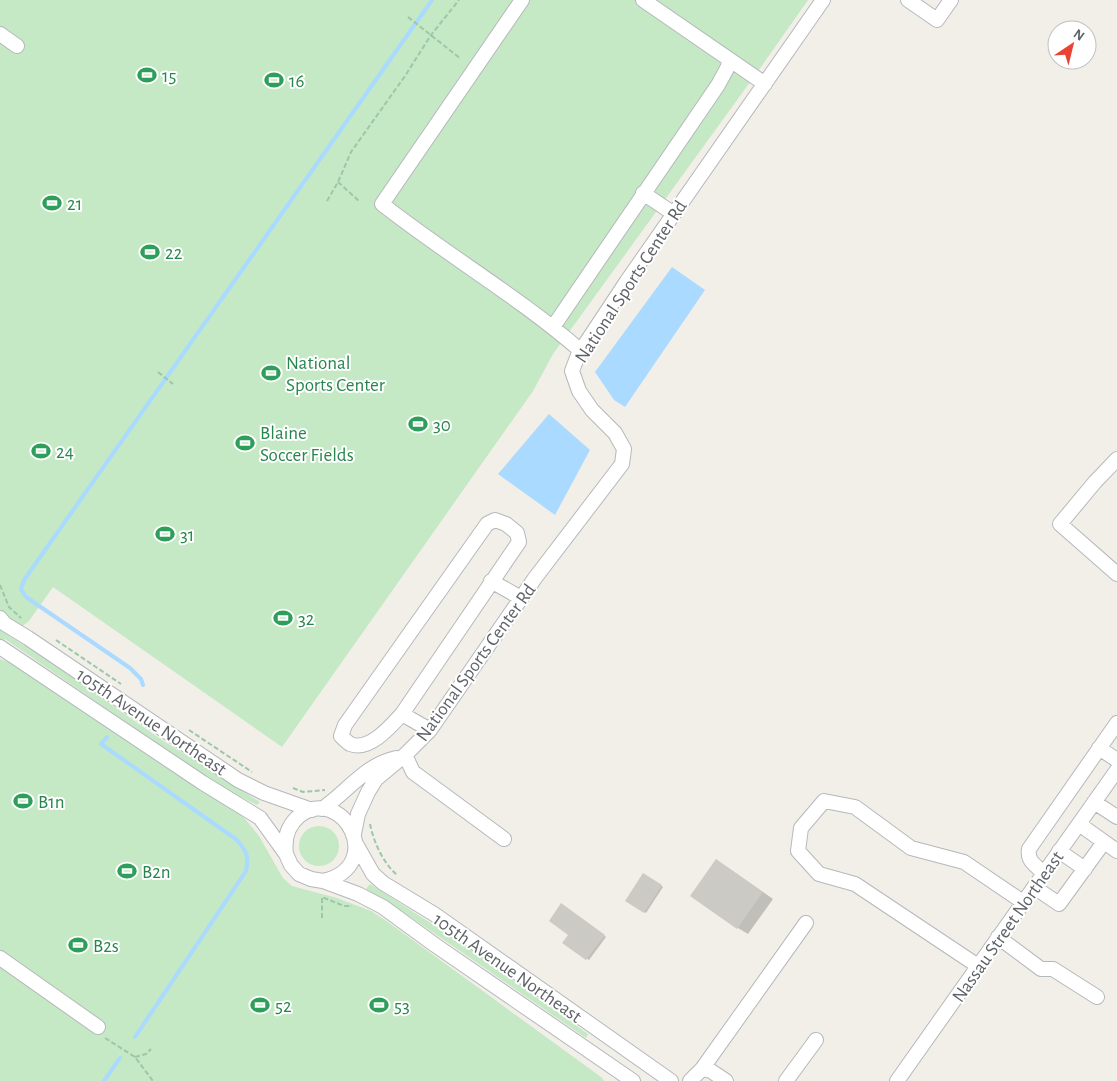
<svg xmlns="http://www.w3.org/2000/svg" width="1117" height="1081" font-family="'Alegreya Sans',sans-serif">
	<style>
		.green { fill: #c5e8c5 }
		.water { fill: #aadaff }
		.shadow { fill: #0003 }
		.lines { fill: none; stroke-linecap: round; stroke-linejoin: round }
		.stream { stroke: #aadaff; stroke-width: 4 }
		.building { fill: #cccac5 }
		.minor-casing { stroke: #b5b8bc; stroke-width: 16 }
		.path { stroke: #9cc7a9; stroke-width: 2; stroke-dasharray: 5 2.5; stroke-linecap: butt }
		.minor { stroke: #fff; stroke-width: 14 }
		.labels { text-anchor: middle; stroke-width: 4; stroke-linejoin: round; paint-order: stroke }
		.leisure-label { font-size: 19px; fill: #27864d; stroke: #fff; text-anchor: start }
		.street-label { font-size: 19px; fill: #5f6368; stroke: #fff }
	</style>
	<rect width="100%" height="100%" fill="#f1efe8"/>
	<path class="green" d="M0 0H808L761 67 553 354 533 391 282 747 53 587 29 621 9 636 43 657 159 738 260 802 257 805 237 795 184 762 5 639 0 642Z
		M0 659 41 673 203 783 245 819 259 836 283 878 292 886 337 898 371 911 385 920 601 1077 604 1081H0Z
		M299 846a20 20 0 1 1 40 0a20 20 0 1 1-40 0Z
		M370 884 457 940 588 1034 586 1038 402 911 366 889Z"/>
	<path class="water" d="M672 267 705 290 625 407 614 400 595 372Z
		M549 414 590 450 555 515 498 474Z"/>
	<path class="shadow" d="M727 867 773 899 748 934 738 928Z
		M644 875 663 887 646 913 627 900Z
		M561 905 606 937 589 960 564 943 570 935Z"/>
	<g class="lines">
		<path class="stream" d="M143 685 141 679 130 668 26 597 21 589 24 580 432 0
			M107 737 101 744 237 840C247 852 249 856 246 871L135 1037
			M104 1081 120 1058"/>
	</g>
	<path class="building" d="M716 859 763 892 737 929 690 896Z
		M643 873 662 885 644 913 625 901Z
		M561 903 605 935 586 960 562 943 568 935 549 921Z"/>
	<g class="lines">
		<g class="minor-casing">
			<path id="minor" d="M522 0 382 204C447 255 519 297 581 351
				M643 0 765 84
				M908 0 937 20 951 0
				M0 34 17 46
				M643 193 674 214
				M553 327 718 85 731 61
				M1117 459 1095 482 1060 524 1117 574
				M491 581 521 598
				M0 618 5 624 28 638 238 780 264 793 312 810
				M0 647 203 783 260 818 286 854 291 865 299 874 311 879 323 881 358 894 383 907 435 945 633 1081
				M402 714 519 542 517 533 506 524 495 520 487 524 345 725 341 736C343 738 347 742 350 744 369 752 391 726 402 714L430 730
				M1099 748 1117 760
				M405 755 413 772 504 839
				M1094 802 1117 817
				M322 809C346 793 366 764 396 758
				M1079 824 1117 851
				M354 834 358 814 368 792 376 779 405 755 430 730 535 578 622 464 624 449 615 433 592 410 579 391 572 371 578 355 627 281 823 0
				M356 844 373 874 383 883 434 914 671 1081
				M1059 851 1085 869
				M286 854C284 839 287 826 299 816 342 783 388 866 323 881
				M1044 873C1035 865 1027 861 1029 849L1117 723
				M1034 887 1059 904 1104 842
				M998 937 1041 969H1053L1097 997
				M0 958 98 1027
				M978 966 855 884 819 874 798 851 801 828 824 801 855 807 911 848 964 862 1023 902
				M702 1069 806 923
				M690 1081 702 1069 711 1071 726 1081
				M786 1081 816 1040
				M897 1081 1117 770"/>
		</g>
		<path class="path" d="M408 17 461 59
			M338 182 359 201
			M327 201 338 182 351 152 405 76 431 35 459 0
			M158 372 173 384
			M0 585 9 607 21 618
			M56 640 121 684
			M189 730 252 772
			M293 788 303 792 325 790
			M370 824C374 843 383 863 398 876
			M322 918V897L344 906H352
			M105 1038 135 1057 153 1081
			M135 1057 146 1054 151 1049"/>
		<use href="#minor" class="minor"/>
	</g>
	<defs>
		<g id="stadium-bare" transform="scale(1.5)"><path d="M0-5a6.5 5 0 1 0 0 10a6.5 5 0 1 0 0-10ZM-3.5-1.8h7v3.6h-7Z" fill="#2e9e5b" stroke="#fff" stroke-width="2.5" paint-order="stroke"/></g>
	</defs>
	<g fill-rule="evenodd">
		<use href="#stadium-bare" x="147" y="75"/>
		<use href="#stadium-bare" x="274" y="80"/>
		<use href="#stadium-bare" x="52" y="203"/>
		<use href="#stadium-bare" x="150" y="252"/>
		<use href="#stadium-bare" x="271" y="373"/>
		<use href="#stadium-bare" x="418" y="424"/>
		<use href="#stadium-bare" x="245" y="443"/>
		<use href="#stadium-bare" x="41" y="451"/>
		<use href="#stadium-bare" x="165" y="534"/>
		<use href="#stadium-bare" x="283" y="618"/>
		<use href="#stadium-bare" x="23" y="801"/>
		<use href="#stadium-bare" x="127" y="871"/>
		<use href="#stadium-bare" x="78" y="945"/>
		<use href="#stadium-bare" x="260" y="1005"/>
		<use href="#stadium-bare" x="379" y="1005"/>
	</g>
	<g class="labels">
		<g class="leisure-label">
			<text x="162" y="82">15</text>
			<text x="289" y="87">16</text>
			<text x="67" y="210">21</text>
			<text x="165" y="259">22</text>
			<text x="286" y="369">National<tspan x="286" dy="22">Sports Center</tspan></text>
			<text x="433" y="431">30</text>
			<text x="260" y="439">Blaine<tspan x="260" dy="22">Soccer Fields</tspan></text>
			<text x="56" y="458">24</text>
			<text x="180" y="541">31</text>
			<text x="298" y="625">32</text>
			<text x="38" y="808">B1n</text>
			<text x="142" y="878">B2n</text>
			<text x="93" y="952">B2s</text>
			<text x="275" y="1012">52</text>
			<text x="394" y="1012">53</text>
		</g>
		<g class="street-label">
			<text transform="translate(630 281) rotate(-57)" y="7">National Sports Center Rd</text>
			<text transform="translate(475 662) rotate(-54)" y="7">National Sports Center Rd</text>
			<text transform="translate(152 721) rotate(34)" y="7">105th Avenue Northeast</text>
			<text transform="translate(1007 926) rotate(-55)" y="7">Nassau Street Northeast</text>
			<text transform="translate(508 967) rotate(35)" y="7">105th Avenue Northeast</text>
		</g>
	</g>
	<g transform="translate(1072 45) rotate(35)"><circle r="24" fill="#ffffff" stroke="#bfc1c3"/>
	<path d="M0-4L9 19L0 12L-9 19Z" fill="#ea4335"/>
	<text y="-8" font-size="14" font-weight="bold" text-anchor="middle" fill="#5f6368">N</text>
	</g>
</svg>
